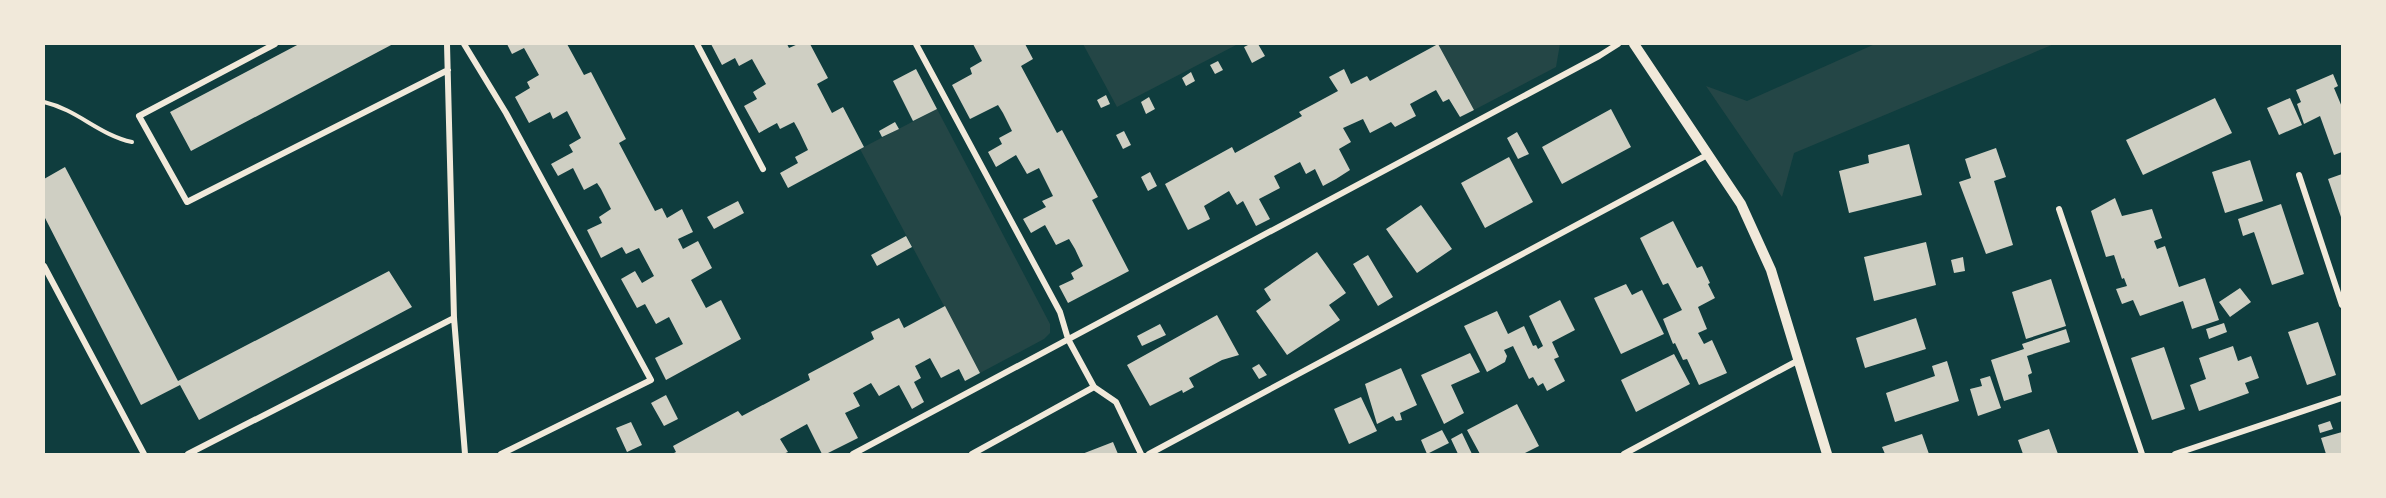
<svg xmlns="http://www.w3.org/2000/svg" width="2386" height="498" font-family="Arial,sans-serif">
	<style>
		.green { fill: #244646 }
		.building { fill: #cfcfc3 }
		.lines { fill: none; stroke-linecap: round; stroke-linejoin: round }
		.path { stroke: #f1e9da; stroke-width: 4 }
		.minor { stroke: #f1e9da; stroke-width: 6 }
		.tertiary { stroke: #f1e9da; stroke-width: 10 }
	</style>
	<rect width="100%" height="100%" fill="#0f3d3e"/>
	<path class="green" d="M1083 44H1238L1117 107Z
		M1438 44H1560L1556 67 1474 110Z
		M1875 44H2054L1794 153 1782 197 1706 86 1747 101Z
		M937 109 1050 324V333L1044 339 980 373 860 149Z"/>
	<path class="building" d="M299 44H393L191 151 170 112Z
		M507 44H567L584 75 591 72 626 139 619 143 655 211 662 208 667 218 682 209 693 232 678 239 683 249 698 241 712 268 691 280 706 308 721 300 741 339 666 380 655 358 683 344 669 317 656 324 645 304 637 308 621 279 635 271 642 283 654 276 639 248 626 254 622 247 601 258 587 230 602 223 599 217 611 209 601 189 597 183 584 190 573 168 558 176 551 164 573 152 569 145 581 138 567 111 553 119 550 112 529 123 515 97 530 88 527 82 539 75 524 48 512 54Z
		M711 44H787L789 48 798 44H810L828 78 817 84 832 113 843 107 864 147 788 188 780 173 798 163 795 157 808 150 799 131 794 122 780 129 777 123 759 133 744 106 757 99 753 92 766 84 752 59 739 66 735 58 722 65Z
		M973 44H1025L1033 59 1021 66 1057 133 1062 130 1098 197 1092 200 1129 271 1068 303 1059 286 1074 279 1071 273 1083 266 1075 249 1069 239 1056 245 1045 225 1031 233 1023 219 1046 207 1042 201 1053 196 1039 168 1027 174 1016 155 996 167 988 152 1002 144 999 138 1012 131 1003 113 998 105 970 119 952 85 972 74 970 68 982 61Z
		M1250 44H1258L1265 56 1252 63 1244 47Z
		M1438 44 1474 110 1460 117 1449 99 1443 102 1436 90 1410 104 1416 116 1395 127 1391 122 1370 133 1363 119 1343 128 1351 142 1339 149 1350 170 1336 179 1323 186 1315 169 1306 174 1300 162 1274 176 1280 188 1259 199 1270 219 1256 226 1243 201 1237 205 1229 191 1204 206 1210 219 1188 230 1165 184 1232 147 1235 153 1302 116 1299 112 1338 91 1329 77 1344 69 1351 84 1367 76 1370 81Z
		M1218 61 1223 70 1215 74 1210 65Z
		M916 69 937 109 913 121 893 81Z
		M1191 72 1195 81 1186 86 1182 78Z
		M2333 74 2338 86 2334 88 2342 107V152L2334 155 2320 116 2304 124 2297 104 2301 102 2296 90Z
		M1106 95 1110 104 1101 108 1097 100Z
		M1149 97 1155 109 1146 114 1141 102Z
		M2215 98 2232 133 2143 175 2126 140Z
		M2290 98 2302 125 2279 135 2267 108Z
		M1611 109 1631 147 1562 184 1542 147Z
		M895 122 899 129 882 137 879 131Z
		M1124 131 1131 145 1123 149 1116 135Z
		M1517 132 1529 154 1518 159 1507 138Z
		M1909 144 1922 195 1849 213 1839 171 1869 163 1868 155Z
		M1996 148 2006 177 1994 181 2013 245 1986 254 1959 182 1971 178 1965 159Z
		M1509 157 1533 202 1485 228 1461 183Z
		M2250 160 2263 201 2225 213 2212 172Z
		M65 167 178 381 389 271 412 307 199 420 180 385 141 405 44 216V179Z
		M1150 172 1157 186 1148 191 1141 177Z
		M2342 174V220L2328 179Z
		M2115 198 2122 216 2152 209 2162 238 2154 241 2157 249 2165 246 2179 287 2205 278 2219 320 2192 329 2183 301 2140 316 2133 300 2122 304 2116 289 2127 286 2124 278 2122 279 2114 255 2106 257 2091 211Z
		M738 201 744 213 714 229 707 217Z
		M2281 204 2304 274 2272 285 2254 232 2243 236 2238 219Z
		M1421 205 1452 249 1417 273 1386 229Z
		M1673 221 1697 268 1702 266 1710 283 1708 284 1715 298 1698 307 1707 329 1698 333 1704 344 1712 340 1727 373 1699 385 1687 359 1683 360 1675 343 1673 344 1663 319 1682 310 1668 283 1663 285 1640 238Z
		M906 236 912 247 877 266 871 255Z
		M1926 242 1936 285 1874 301 1864 257Z
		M1317 252 1346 293 1329 305 1340 320 1287 355 1256 311 1271 300 1264 289Z
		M1368 255 1393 297 1378 306 1353 264Z
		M1963 257 1965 271 1954 273 1951 260Z
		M2051 279 2066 326 2026 339 2012 292Z
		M1626 284 1632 295 1642 290 1664 334 1621 354 1594 298Z
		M2240 288 2251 302 2230 317 2219 302Z
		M1560 300 1575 330 1552 342 1559 357 1554 359 1565 381 1547 391 1543 383 1538 386 1533 377 1529 379 1513 346 1504 350 1507 356 1505 362 1487 372 1464 326 1497 311 1508 334 1524 326 1533 346 1536 345 1538 349 1543 346 1529 316Z
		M945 306 980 373 965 381 959 369 941 378 930 358 915 366 921 378 914 382 924 402 912 409 899 385 879 396 871 383 853 393 860 406 845 413 858 438 826 454H822L807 424 780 439 788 452 783 454H672L676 452 673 446 738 411 742 416 810 380 808 374 874 339 871 332 899 318 904 328Z
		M1217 315 1239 355 1222 360 1189 378 1194 387 1183 393 1182 390 1150 406 1127 365Z
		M1916 318 1926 349 1865 368 1856 338Z
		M2318 322 2336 375 2307 385 2288 332Z
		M2224 323 2227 332 2209 339 2206 329Z
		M1160 324 1166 335 1142 346 1137 336Z
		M2066 329 2070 342 2027 356 2032 373 2028 375 2032 392 2004 401 1991 360 2024 349 2022 344Z
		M2233 346 2238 361 2251 356 2259 378 2245 383 2249 393 2199 411 2190 385 2206 379 2199 358Z
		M2164 347 2185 409 2152 420 2131 358Z
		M1470 353 1480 372 1451 385 1464 413 1444 424 1421 375Z
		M1674 354 1690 384 1636 412 1621 380Z
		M1947 361 1959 401 1895 422 1886 393 1935 376 1932 366Z
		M1259 364 1267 375 1259 379 1252 368Z
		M1401 368 1417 405 1400 413 1402 420 1396 421 1393 416 1377 424 1365 384Z
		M1990 376 2001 408 1978 416 1970 389 1982 386 1980 379Z
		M666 395 678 419 664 426 651 403Z
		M1361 397 1377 431 1349 444 1334 409Z
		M1517 404 1539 446 1523 454H1480L1467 430Z
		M2330 421 2333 429 2320 433 2318 425Z
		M631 422 642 445 627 452 616 428Z
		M2049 429 2058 454H2023L2018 440Z
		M1442 430 1449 443 1427 454 1421 440Z
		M2342 432V454H2326L2321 438Z
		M1462 433 1472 454H1458L1451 439Z
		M1922 434 1929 454H1885L1882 447Z
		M1113 442 1118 454H1082Z"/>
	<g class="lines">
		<path class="path" d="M44 102C78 110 99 135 132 142"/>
		<path class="minor" d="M275 44 139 116 187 202 448 70
			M447 44 454 318 465 454
			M464 44 506 113 651 380 501 454
			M697 44 763 169
			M916 44 1060 312 1068 339 1094 387
			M2299 175 2342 305
			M2059 209 2142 454
			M44 266 144 454
			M188 454 454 318
			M853 454 1599 56 1618 44
			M972 454 1094 387 1116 402 1141 454
			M1149 454 1709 154
			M1624 454 1799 360
			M2175 454 2342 398"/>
		<path class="tertiary" d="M1634 44 1741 204 1771 270 1827 454"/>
	</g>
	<rect width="2386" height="498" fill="none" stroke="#f1e9da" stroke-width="90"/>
</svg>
